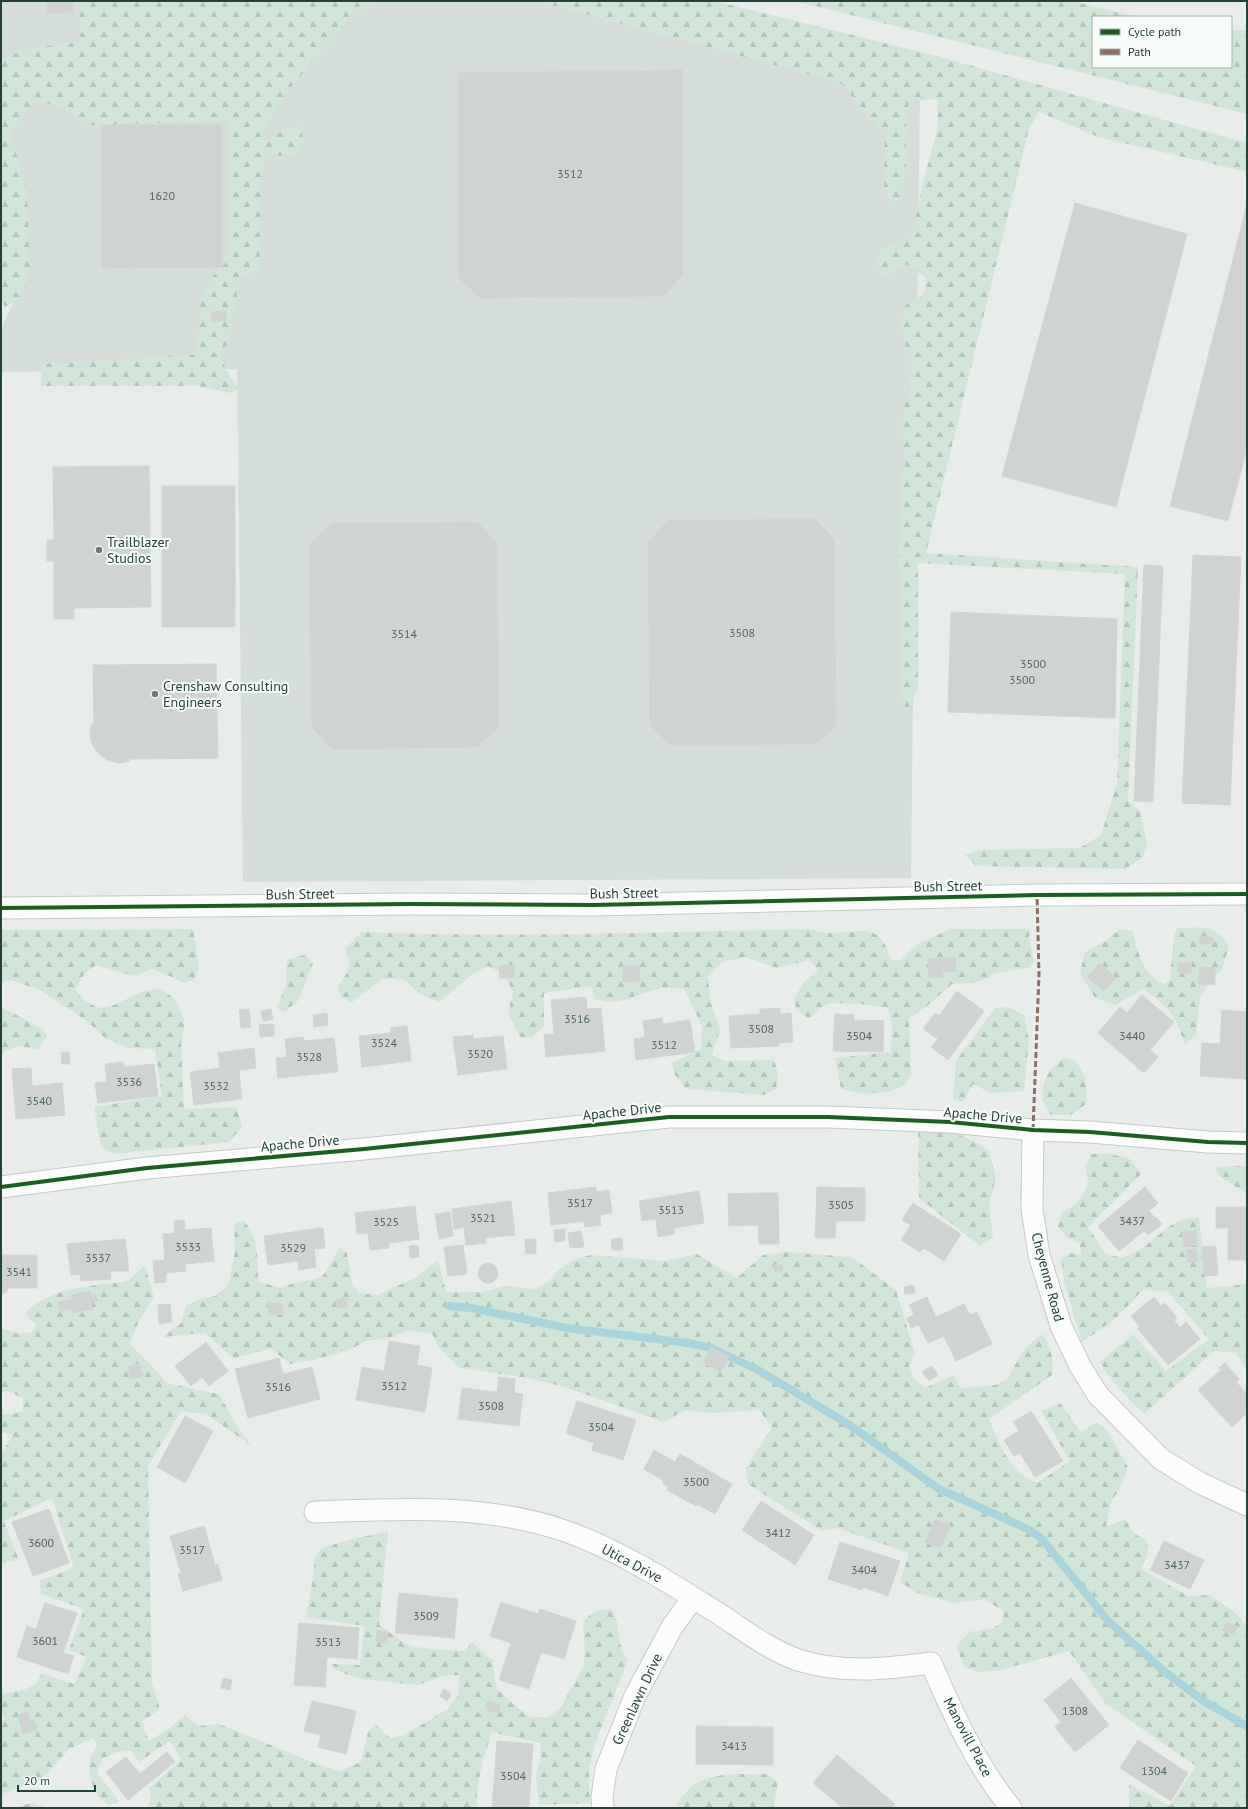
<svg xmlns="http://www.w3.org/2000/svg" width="1248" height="1809" font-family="'PT Sans',sans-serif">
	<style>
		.built { fill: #d6dedb }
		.forest { fill: url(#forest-firs) }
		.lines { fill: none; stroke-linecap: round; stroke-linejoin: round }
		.stream { stroke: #a9d4db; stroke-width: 8 }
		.building { fill: #cfd4d2; stroke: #d1d6d4 }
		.street-casing { stroke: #c5cac8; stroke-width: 23 }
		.street { stroke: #fcfcfc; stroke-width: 21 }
		.quiet { stroke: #8d6e63; stroke-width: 3; stroke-dasharray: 6 3; stroke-linecap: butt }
		.cycleway-casing { stroke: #f7fbf9; stroke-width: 6 }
		.cycleway { stroke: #1b5e20; stroke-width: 4 }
		.poi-dot { fill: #697e78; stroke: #f7fbf9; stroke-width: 1.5 }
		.labels { text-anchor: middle; stroke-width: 4; stroke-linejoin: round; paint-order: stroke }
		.number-label { font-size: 12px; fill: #506761 }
		.poi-label { font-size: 14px; fill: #24423a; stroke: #f7fbf9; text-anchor: start }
		.street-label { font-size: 14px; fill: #24423a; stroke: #f7fbf9 }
	</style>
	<defs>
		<pattern id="forest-firs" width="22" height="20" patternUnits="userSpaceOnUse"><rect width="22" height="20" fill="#d1e6d8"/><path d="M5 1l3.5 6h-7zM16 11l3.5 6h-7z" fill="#b3c6ba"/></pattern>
	</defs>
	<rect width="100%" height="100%" fill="#e8edeb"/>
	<path class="built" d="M1 1H573L920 85 911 878 243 882 237 369 1 372V329L13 303 19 274 1 242Z"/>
	<path class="forest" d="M80 1H378L349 19 290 88 263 130 265 142 285 129 299 126 305 143 297 154 280 156 267 153 262 171 259 270 240 278 229 342 219 354 230 377 240 389 229 393 198 386H41V364L195 355 199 334 200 304 212 277 228 260V121L92 125 55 104 32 103 11 134 27 194 30 270 21 298 5 307 1 299V62C22 44 54 47 80 42Z
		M537 1H714L929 54 1247 143V172L1098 137 1039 112 1029 129 926 553 1138 567 1128 801 1140 811 1147 844 1143 857 1126 869 976 866 965 855 980 850 1080 848 1101 835 1117 783 1125 574 918 563V688L907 711 902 700 898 561 899 486 906 462 902 430 904 407 908 397 912 356 904 343 901 321 905 306 924 294 926 278 907 264 883 279 877 263 880 250 901 240 913 231 923 182 938 127 937 99 909 101 906 125V166L903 191 895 205 884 194 885 136 841 83Z
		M795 1H1071L1137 17H1093V67H1231V30H1247V114Z
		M1177 928C1201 928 1215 923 1229 946L1222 969 1209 983 1200 997 1196 1035 1185 1045 1178 1025 1169 1010 1144 988 1116 1005 1095 998 1080 973 1085 952 1106 941 1112 935 1120 930H1132C1139 953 1140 971 1163 984L1170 980 1174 936Z
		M193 929 199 967 195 979 184 983 172 977 152 969 134 976 96 965 85 973 75 990 84 1000 98 1008 114 1005 141 992 160 988 176 1000 185 1022 181 1043 184 1109 237 1107 242 1127 229 1142 112 1154 101 1146 94 1107 162 1096 155 1049 127 1048 105 1038 88 1022 40 990 11 980 1 982V930Z
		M808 929C815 930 823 933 829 933 862 934 878 919 891 959L900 961 916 945 950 929H1030L1029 937 1034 962 1028 968 994 973 986 979 971 983 952 984 927 1006 909 1018 911 1076 904 1086 888 1092 864 1094 841 1089 835 1058 891 1052 892 1024 888 1008C875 1005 842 1002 829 1004 820 1006 815 1013 809 1019L796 1009 794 999 803 983 818 970 810 960 776 968 745 957 723 962 708 976 710 998 720 1030 712 1055 725 1061 774 1060 778 1073 776 1089 764 1095 686 1089 675 1075 672 1063 701 1049 702 1027 685 990C659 981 639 999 614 1002 608 1003 601 1000 595 999L591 986 544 993V1026L532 1037H520L508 1014 513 992 504 974 488 966 474 973 440 1002 421 995 403 979H382L351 1003 340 996 338 985 347 973 350 961 345 948 362 932C510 938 659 932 808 929Z
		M305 955 313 964 297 1002 284 1012 277 1008 287 982 286 965 288 959Z
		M1 1007 43 1029 47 1036 38 1050 18 1046 1 1053Z
		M1008 1007 1024 1015 1029 1040 1024 1091 990 1093 973 1084 963 1102 953 1099 956 1061 995 1008Z
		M1064 1058 1076 1061C1087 1077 1087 1085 1086 1104L1070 1115H1051C1049 1111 1044 1106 1043 1101 1041 1081 1048 1069 1064 1058Z
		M918 1126C947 1130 965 1134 989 1151L996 1178 989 1205 993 1238 980 1246 919 1198Z
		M1092 1154H1111L1130 1159 1141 1174 1088 1227 1105 1253C1110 1254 1118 1258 1123 1257 1152 1251 1166 1215 1199 1218L1207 1288 1247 1284V1371L1236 1353 1214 1351 1144 1414C1127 1398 1112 1382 1100 1362L1133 1334 1166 1371 1209 1339 1167 1291 1143 1290 1114 1320 1082 1342 1064 1281 1061 1258 1071 1253 1082 1255 1079 1243 1068 1238 1058 1227 1061 1213 1076 1204 1085 1191 1088 1181 1085 1167Z
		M1247 1166V1194L1219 1176 1214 1167Z
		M243 1220C259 1237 258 1260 258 1282L279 1287 322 1277 340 1248 347 1253 352 1285 360 1293 377 1295 417 1277 438 1260 446 1292H482L505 1286 535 1289 549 1281 558 1270 574 1260 590 1255 666 1261 697 1254 737 1278 763 1255 785 1252 852 1257 896 1290 915 1354 909 1366 913 1378 925 1388 954 1375 961 1388 995 1385 1007 1380C1017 1360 1024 1346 1043 1334 1051 1347 1054 1360 1052 1375L989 1419C996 1436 1004 1458 1018 1471 1023 1476 1031 1480 1037 1483L1070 1461 1041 1411 1060 1403 1069 1415 1080 1432 1097 1422 1107 1430 1128 1467 1119 1490 1111 1502 1106 1527 1125 1519 1134 1534 1147 1540 1148 1554 1141 1569 1188 1596 1209 1595 1236 1613 1247 1626V1808H1129V1784L1170 1806 1196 1766 1106 1704 1069 1651 1001 1670 980 1672 965 1668 956 1647 969 1632 993 1628 1002 1623 1004 1611 984 1600 953 1603 917 1593 900 1582 909 1553 837 1528 822 1531 748 1484 746 1468 772 1427 759 1410 712 1413 686 1410 663 1422 565 1387 528 1378 460 1368 439 1348 432 1334 409 1330 391 1337 366 1341 349 1350 314 1360 290 1364 271 1349 233 1358 205 1333 162 1337 181 1323 186 1305 201 1299 215 1296 228 1286 235 1252 234 1224Z
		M145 1266 154 1297 139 1320 130 1344 154 1368 166 1383 219 1394 240 1431 252 1446 206 1414 181 1411 148 1466 152 1682 160 1709 143 1721 144 1729 149 1741 168 1729 185 1715 198 1726 219 1724 317 1764 340 1771 361 1762 368 1732 375 1724 390 1738 404 1735 448 1709 459 1694V1675L444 1676 418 1685 395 1683 363 1679 345 1674 335 1669 332 1664 360 1665 364 1626 306 1617 314 1573V1560L321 1548 353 1539 388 1531 379 1625C388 1630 395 1637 404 1643 414 1649 453 1651 466 1651L471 1642C480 1647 484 1656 493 1660L494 1676 498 1690 518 1708 530 1717H549L560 1708 583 1668 585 1654 583 1622C590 1613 600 1607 612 1610 623 1628 614 1643 628 1660L596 1741 589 1768 590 1803 539 1805 536 1777 541 1758 540 1743 492 1732C486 1749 473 1792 478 1808H147L151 1796 149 1788 181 1760 170 1741 139 1762 130 1750 114 1753 102 1759 97 1772 119 1801 109 1805C93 1797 88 1777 90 1760 91 1755 95 1750 97 1745L94 1738 69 1749 41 1780 1 1794V1722L6 1718 1 1713V1694L24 1690 37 1683 41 1673 74 1684 87 1657 69 1650 84 1609 41 1594 39 1581 74 1568 52 1498 4 1521 19 1560 1 1563V1454L13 1435 1 1432V1414H12L23 1411V1398L7 1391 1 1392V1328L20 1334 32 1332 37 1325 27 1316V1311C47 1292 78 1287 104 1284 111 1283 123 1283 129 1280 135 1276 138 1269 145 1266Z
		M728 1774H767L778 1783 773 1808H675C690 1782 700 1779 728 1774Z
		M32 1803 43 1806V1808H13Z"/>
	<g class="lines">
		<path class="stream" d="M449 1306 471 1308 567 1328 688 1343 711 1348 758 1370 848 1424 939 1489 1030 1530 1042 1539 1108 1621 1165 1672 1205 1702 1247 1726"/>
	</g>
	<path class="building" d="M47 1H73V12L47 13Z
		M682 70 683 275 663 296 480 298 458 277V73Z
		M102 125H222V267L102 268Z
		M1075 203 1187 234 1116 507 1002 476Z
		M1247 204V448L1228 521 1170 506Z
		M226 311V321H212V312Z
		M149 466 151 607 74 608V619H54V561H47V540H54L53 467Z
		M162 486H235V627H162Z
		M814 519 834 539 836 725 816 744 670 745 650 725 648 542 668 521Z
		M477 522 496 542 499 727 477 747 332 749 312 728 309 545 331 523Z
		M1193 555 1241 557 1230 805 1182 803Z
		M1144 565 1163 566 1153 802 1134 801Z
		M951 612 1117 619 1115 718 948 712Z
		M216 664 218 758 130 759V761L119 763 107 760 97 752 91 742 90 731 92 724H94L93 665Z
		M1200 937H1213V944H1200Z
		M956 958V971L941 972V977H929L928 959Z
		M1178 962 1191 963V973H1178Z
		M1100 963 1116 978 1104 991 1087 977Z
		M514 965 515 977 500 978 499 966Z
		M623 966H639L640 981 623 982Z
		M1200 967 1215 968V985L1198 984Z
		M957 991 984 1011 948 1060 931 1047 938 1039 923 1029 935 1013 939 1016Z
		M1142 995 1174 1022 1150 1050 1158 1057 1144 1073 1098 1033 1120 1007 1127 1013Z
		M586 997 587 1009 601 1008 605 1051 546 1057 544 1035 554 1034 551 1000Z
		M780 1008V1014L791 1013 793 1042 779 1043V1046L731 1048 729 1016 760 1014V1009Z
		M249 1009 251 1027 241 1028 239 1010Z
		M271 1009 273 1019 263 1021 261 1011Z
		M1222 1010 1247 1012V1079L1200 1076 1202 1043 1220 1044Z
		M327 1013 328 1025 314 1027 313 1015Z
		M835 1014 854 1015V1020L884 1021 883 1052 833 1051Z
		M662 1018 663 1024 690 1020 695 1052 636 1060 634 1039 645 1037 643 1021Z
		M274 1024V1036L260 1037 259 1025Z
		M407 1026 411 1061 362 1067 359 1036 391 1033 390 1028Z
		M473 1035 474 1039 503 1036 507 1069 458 1075 453 1037Z
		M303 1037 304 1041 334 1038 338 1072 278 1078 276 1058 287 1057 285 1039Z
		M254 1048 256 1068 239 1070 242 1099 194 1105 190 1072 220 1068 218 1053Z
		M61 1052H69L70 1064H62Z
		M124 1062V1067L154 1064 158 1096 98 1103 95 1083 107 1082 105 1064Z
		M31 1068 32 1086 62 1083 65 1115 16 1119 12 1069Z
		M596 1187V1192L609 1190 612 1213 600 1215 601 1225 585 1227 584 1221 551 1225 548 1193Z
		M817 1187 865 1188V1221H836L835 1238H815Z
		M1145 1187 1158 1203 1149 1211 1155 1218 1156 1217 1162 1224 1148 1235 1144 1231 1119 1251 1098 1226Z
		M699 1191 704 1223 674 1228 675 1234 658 1237 656 1219 642 1221 639 1201Z
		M761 1193H778L779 1244H759L758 1225 729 1226 728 1194Z
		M511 1201 515 1235 485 1238 486 1243 466 1245 464 1227 454 1229 452 1209Z
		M913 1203 961 1234 944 1261 924 1248 920 1252 901 1240 911 1225 902 1220Z
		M415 1206 419 1239 389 1243V1248L370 1250 368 1233 357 1234 355 1213Z
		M1216 1207H1247V1260H1228V1228H1216Z
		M450 1212 453 1236 439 1239 435 1214Z
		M184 1220 185 1230 211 1228 214 1261 185 1264 186 1271 166 1273V1282L155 1283 153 1261 165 1260 163 1234 175 1233 174 1221Z
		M321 1228H323L325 1248 314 1249 316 1267 299 1270 298 1261 268 1265 264 1236Z
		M565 1229V1241L555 1242 554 1230Z
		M581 1231 584 1247 570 1248 568 1233Z
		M1196 1231 1197 1245 1184 1247 1182 1232Z
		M622 1238 623 1250H612L611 1239Z
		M125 1239 129 1271H110L111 1279 81 1281 80 1274 71 1275 67 1244Z
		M525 1239H536V1253L526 1254Z
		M418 1245 419 1257 410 1258 409 1246Z
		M463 1245 467 1274 448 1276 444 1247Z
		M1216 1246 1218 1275 1204 1276 1202 1247Z
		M1196 1249 1197 1262 1188 1263 1186 1250Z
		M1 1255H37V1288H8L6 1293H1Z
		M478 1273a10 10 0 1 1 20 0a10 10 0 1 1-20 0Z
		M774 1265H783L782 1272 774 1271Z
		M914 1285 915 1293 905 1294 904 1287Z
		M90 1291 91 1296 96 1295 98 1301 91 1303 93 1309 71 1313V1309L60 1311 58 1302 72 1299 71 1295Z
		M927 1297 936 1317 964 1304 970 1315 977 1312 992 1344 956 1361 944 1336 928 1343 919 1325 911 1328 907 1318 914 1315 909 1305Z
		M1154 1297 1161 1306 1165 1303 1177 1318 1174 1320 1180 1328 1186 1322 1200 1339 1168 1365 1138 1329 1140 1327 1131 1316Z
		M347 1298V1307L337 1308 336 1299Z
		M268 1303H282L283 1314 269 1315Z
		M170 1304 172 1322 159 1324 158 1305Z
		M389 1341 420 1346 417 1365 432 1368 425 1412 356 1400 362 1367 384 1371Z
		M206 1342 228 1371 209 1386 202 1377 191 1386 175 1366Z
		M711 1347 729 1356 721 1372 703 1363Z
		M279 1358 283 1374 312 1367 320 1399 248 1418 235 1369Z
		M139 1363 143 1376 131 1379 128 1367Z
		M1225 1363 1239 1379 1236 1382 1247 1394V1413L1232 1427 1198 1390 1221 1370 1219 1368Z
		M932 1366 938 1375 929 1381 922 1372Z
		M499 1377 515 1379 514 1393 523 1394 519 1426 458 1419 462 1388 497 1392Z
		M577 1401 636 1420 623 1460 592 1450 594 1443 566 1433Z
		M1031 1411 1063 1461 1035 1477 1020 1453 1014 1456 1004 1440 1019 1431 1013 1422Z
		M185 1416 213 1431 185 1483 157 1467Z
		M654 1450 675 1462 680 1454 732 1484 715 1514 697 1504 696 1506 667 1490 669 1487 662 1483 663 1480 644 1469Z
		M761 1501 814 1535 795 1565 742 1530Z
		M49 1509 69 1563 33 1576 12 1522Z
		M935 1519 950 1525 941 1548 925 1542Z
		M204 1526 215 1565 218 1564 222 1580 183 1591 178 1574 181 1573 170 1536Z
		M1164 1541 1204 1560 1190 1589 1150 1570Z
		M840 1542 900 1561 888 1596 863 1587 862 1590 828 1579Z
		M399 1593 458 1599 454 1638 395 1633Z
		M501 1602 538 1614 540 1609 576 1621 564 1659 541 1652 529 1689 499 1680 511 1643 490 1636Z
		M45 1603 77 1613 63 1653 74 1656 68 1674 17 1657 27 1626 36 1629Z
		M299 1623 359 1628 357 1659 327 1657 325 1687 294 1685Z
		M1226 1623 1237 1626 1234 1635 1223 1631Z
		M377 1631 388 1632 387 1643 376 1642Z
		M223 1678 232 1680 230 1690 221 1688Z
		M1071 1678 1109 1725 1075 1752 1055 1727 1061 1722 1044 1700Z
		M444 1689 451 1694 447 1701 440 1696Z
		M312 1701 356 1711 346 1754 318 1747 321 1735 304 1731Z
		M488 1702 500 1704 499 1713 487 1711Z
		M28 1712 30 1721 34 1720 37 1730 23 1734 18 1715Z
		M696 1726 773 1727V1765L696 1764Z
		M1138 1740 1188 1773 1171 1801 1120 1768Z
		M497 1741 533 1744 529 1808H492Z
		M167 1752 175 1762 128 1800 106 1772 126 1757 140 1774Z
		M837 1755 895 1804 892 1808H843L813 1783Z"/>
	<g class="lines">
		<g class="street-casing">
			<path id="street" d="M1 908 411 904 593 905 1037 895 1247 894
				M1033 1130 1032 1209 1039 1255 1061 1326 1080 1366 1098 1395 1161 1459 1200 1483 1247 1505
				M1 1187 147 1168 364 1149 669 1117H828L950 1122 1033 1130 1090 1132 1208 1142 1247 1143
				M315 1512C399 1509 488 1503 568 1532 620 1551 667 1581 713 1610 740 1627 767 1649 798 1660 842 1674 886 1669 931 1663 953 1714 976 1765 1011 1808
				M603 1808 602 1797 606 1769 635 1696 672 1627 693 1598"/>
		</g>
		<use href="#street" class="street"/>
		<path class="quiet" d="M1033 1130 1039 974 1037 895"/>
		<g class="cycleway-casing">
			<path id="cycleway" d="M1 908 411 904 593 905 1037 895 1247 894
				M1 1187 147 1168 364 1149 669 1117H828L950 1122 1033 1130 1090 1132 1208 1142 1247 1143"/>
		</g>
		<use href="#cycleway" class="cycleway"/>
	</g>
	<g class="poi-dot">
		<circle cx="99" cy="550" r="4"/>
		<circle cx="155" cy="694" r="4"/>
	</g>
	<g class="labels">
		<g class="number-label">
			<text x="570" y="178">3512</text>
			<text x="162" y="200">1620</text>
			<text x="742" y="637">3508</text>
			<text x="404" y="638">3514</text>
			<text x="1033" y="668">3500</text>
			<text x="1022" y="684">3500</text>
			<text x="577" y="1023">3516</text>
			<text x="761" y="1033">3508</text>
			<text x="859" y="1040">3504</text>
			<text x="1132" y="1040">3440</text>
			<text x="384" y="1047">3524</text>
			<text x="664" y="1049">3512</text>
			<text x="480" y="1058">3520</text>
			<text x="309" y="1061">3528</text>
			<text x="129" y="1086">3536</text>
			<text x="216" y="1090">3532</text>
			<text x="39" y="1105">3540</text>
			<text x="580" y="1207">3517</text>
			<text x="841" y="1209">3505</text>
			<text x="671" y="1214">3513</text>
			<text x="483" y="1222">3521</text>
			<text x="1132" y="1225">3437</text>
			<text x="386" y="1226">3525</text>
			<text x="188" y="1251">3533</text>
			<text x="293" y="1252">3529</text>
			<text x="98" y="1262">3537</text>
			<text x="19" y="1276">3541</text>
			<text x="394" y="1390">3512</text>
			<text x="278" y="1391">3516</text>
			<text x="491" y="1410">3508</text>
			<text x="601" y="1431">3504</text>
			<text x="696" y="1486">3500</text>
			<text x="778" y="1537">3412</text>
			<text x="41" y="1547">3600</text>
			<text x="192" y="1554">3517</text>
			<text x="1177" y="1569">3437</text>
			<text x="864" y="1574">3404</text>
			<text x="426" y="1620">3509</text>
			<text x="45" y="1645">3601</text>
			<text x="328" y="1646">3513</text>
			<text x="1075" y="1715">1308</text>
			<text x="734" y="1750">3413</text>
			<text x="1154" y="1775">1304</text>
			<text x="513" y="1780">3504</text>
		</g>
		<g class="poi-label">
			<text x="107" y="547">Trailblazer<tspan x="107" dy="16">Studios</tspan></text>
			<text x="163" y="691">Crenshaw Consulting<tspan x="163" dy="16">Engineers</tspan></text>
		</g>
		<g class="street-label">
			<text transform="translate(948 886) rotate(-1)" y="5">Bush Street</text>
			<text transform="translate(624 893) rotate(-1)" y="5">Bush Street</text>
			<text transform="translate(300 894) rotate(-1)" y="5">Bush Street</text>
			<text transform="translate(622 1111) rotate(-6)" y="5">Apache Drive</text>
			<text transform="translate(983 1115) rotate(5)" y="5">Apache Drive</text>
			<text transform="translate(300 1143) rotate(-5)" y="5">Apache Drive</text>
			<text transform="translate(1048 1277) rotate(75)" y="5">Cheyenne Road</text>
			<text transform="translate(632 1563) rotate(28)" y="5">Utica Drive</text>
			<text transform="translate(637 1699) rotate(-65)" y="5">Greenlawn Drive</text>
			<text transform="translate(968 1737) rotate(62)" y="5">Manovill Place</text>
		</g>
	</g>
	<rect width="1248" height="1809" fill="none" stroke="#24423a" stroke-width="4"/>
	<rect x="1092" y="16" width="140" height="52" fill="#f7fbf9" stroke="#a3b1ad"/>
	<rect x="1100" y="29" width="20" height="6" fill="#1b5e20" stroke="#a3b1ad"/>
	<text x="1128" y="36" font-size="12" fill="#24423a">Cycle path</text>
	<rect x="1100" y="49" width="20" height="6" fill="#8d6e63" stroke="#a3b1ad"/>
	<text x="1128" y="56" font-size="12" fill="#24423a">Path</text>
	<path d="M18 1785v6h77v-6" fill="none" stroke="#24423a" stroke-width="2"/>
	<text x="24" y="1785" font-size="12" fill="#24423a" stroke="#f7fbf9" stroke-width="3" paint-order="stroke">20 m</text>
</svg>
